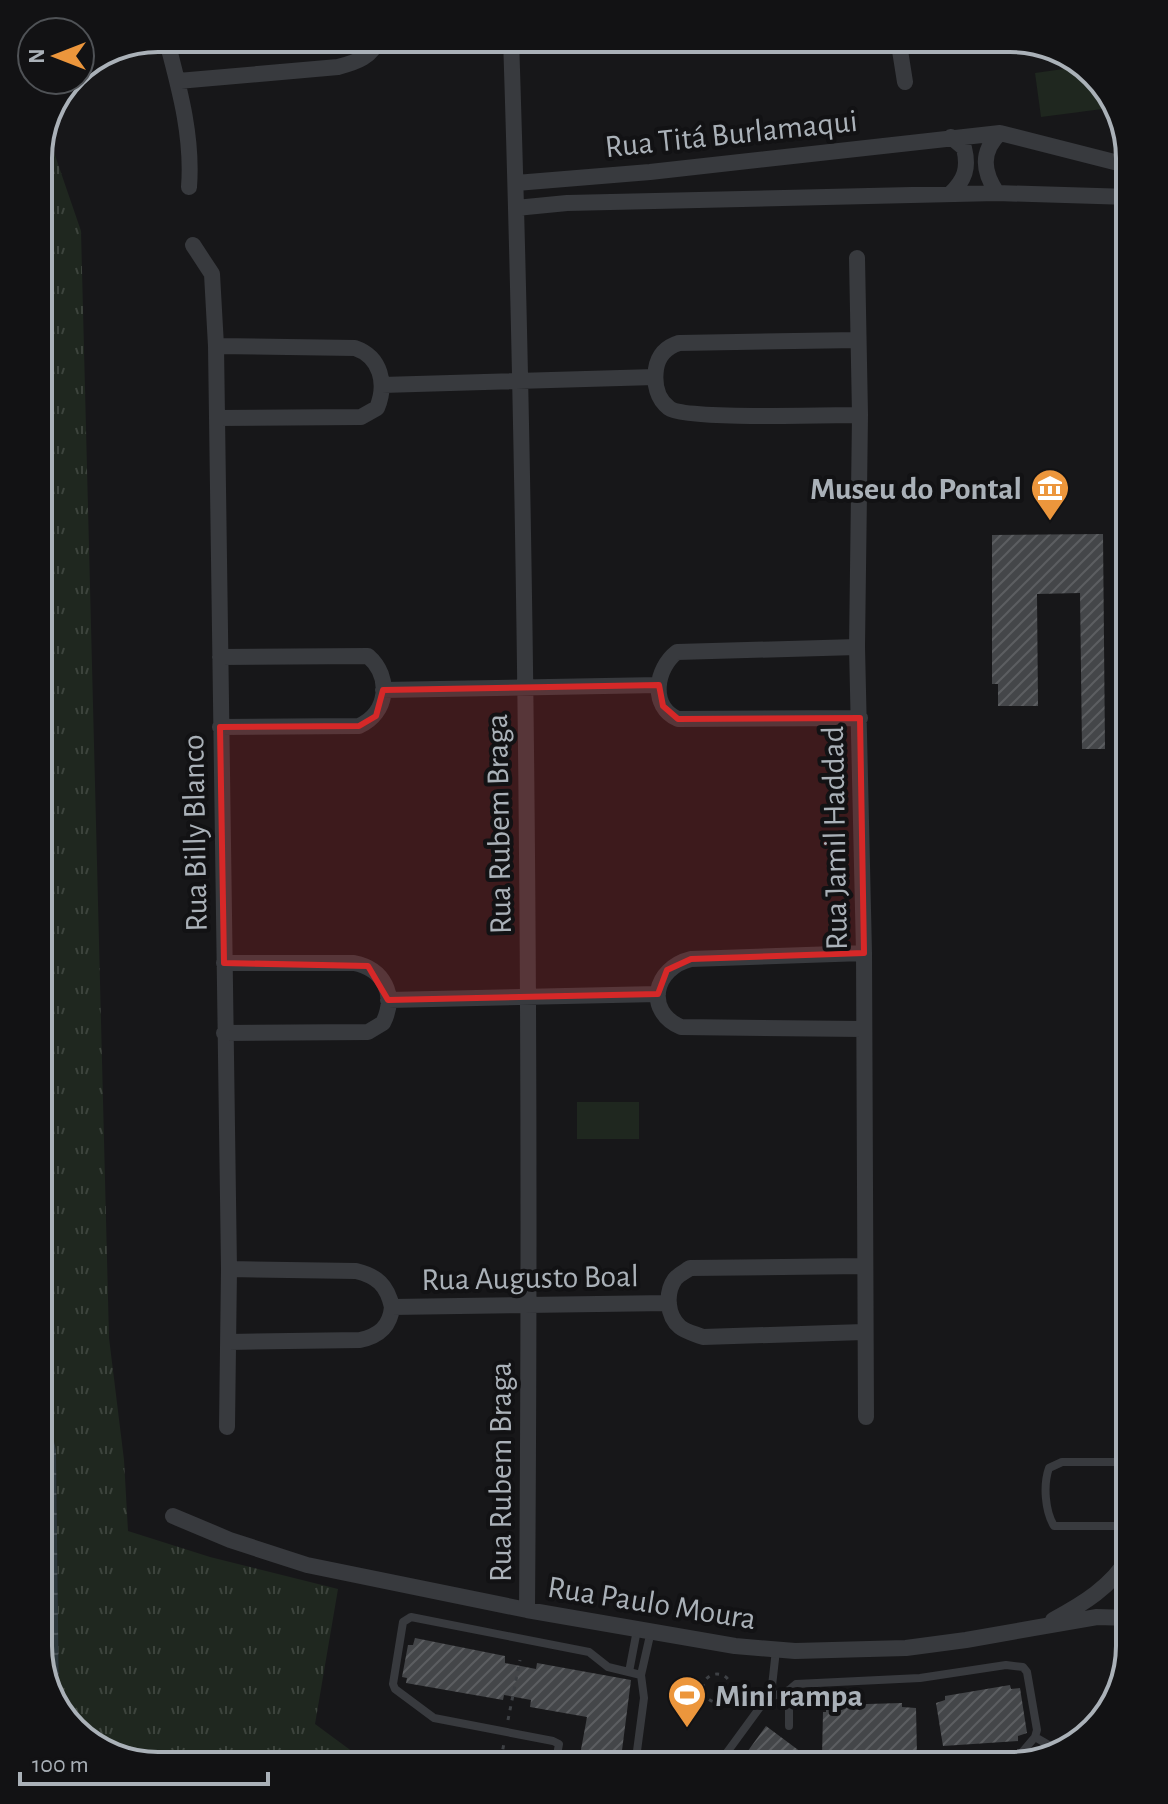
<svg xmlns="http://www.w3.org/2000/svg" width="1168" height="1804" font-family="'Alegreya Sans',sans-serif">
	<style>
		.grass { fill: url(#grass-tufts) }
		.garden { fill: #1f271f }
		.water { fill: url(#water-waves) }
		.building { fill: url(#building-hatch) }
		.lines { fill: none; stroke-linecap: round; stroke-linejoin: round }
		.path { stroke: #3e4145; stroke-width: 3; stroke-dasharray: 4 6; stroke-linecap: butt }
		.lane { stroke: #383a3e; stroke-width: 8 }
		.street { stroke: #383a3e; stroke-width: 16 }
		.marked { fill: #d62828; fill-opacity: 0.2; stroke: #d62828; stroke-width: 6; stroke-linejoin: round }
		.labels { text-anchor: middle; stroke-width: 8; stroke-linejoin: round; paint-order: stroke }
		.street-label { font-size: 32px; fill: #aab1b8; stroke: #121214 }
		.poi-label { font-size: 32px; font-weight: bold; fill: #aab1b8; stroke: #121214; text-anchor: end }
		.rim { fill: none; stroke: #aab1b8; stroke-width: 4 }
	</style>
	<defs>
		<pattern id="grass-tufts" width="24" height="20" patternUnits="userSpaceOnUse" patternTransform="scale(2)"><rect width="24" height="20" fill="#1f271f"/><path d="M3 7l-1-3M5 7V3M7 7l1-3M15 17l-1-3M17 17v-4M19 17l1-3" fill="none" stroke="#3d443d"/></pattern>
		<pattern id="water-waves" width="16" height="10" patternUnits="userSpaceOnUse" patternTransform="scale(2)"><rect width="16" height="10" fill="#2d383d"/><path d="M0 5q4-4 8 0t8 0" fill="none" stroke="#495257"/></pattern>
		<pattern id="building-hatch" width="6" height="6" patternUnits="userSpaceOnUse" patternTransform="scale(2)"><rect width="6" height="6" fill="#444649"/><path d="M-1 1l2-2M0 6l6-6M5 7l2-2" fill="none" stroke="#5c5e61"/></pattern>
	</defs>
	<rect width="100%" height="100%" fill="#171719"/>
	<path class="grass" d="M47 132 81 231 109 1338 124 1460 128 1531 210 1557 338 1589 315 1724 372 1766H151L92 1746 59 1708 56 1450 38 1371V151Z"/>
	<path class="garden" d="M1084 66 1118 107 1041 117 1035 73Z
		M577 1102H639V1139H577Z"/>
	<path class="water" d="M38 1371 56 1450 59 1708 51 1699 38 1646Z"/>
	<path class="building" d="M1103 534 1105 749H1082L1080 593 1037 594 1038 706H998V684H992V535Z
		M415 1638 505 1656V1663L536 1669 537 1663 631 1680 620 1766H578L587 1717 530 1707 531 1700 504 1695 503 1700 406 1683 407 1678 402 1677 408 1645H413Z
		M1010 1685 1011 1689 1020 1688 1027 1733 1018 1736V1741L943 1746 936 1703 945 1700V1696Z
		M902 1703V1707L916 1708 917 1755 822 1757 823 1712H826V1709H833L832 1705Z
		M766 1726 805 1755 797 1766H737Z"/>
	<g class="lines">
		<path class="path" d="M703 1688a14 14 0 1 1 28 0a14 14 0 1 1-28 0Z
			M508 1720 520 1660
			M501 1759 504 1743"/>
		<path class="lane" d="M1130 1526H1054C1045 1511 1043 1485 1049 1468L1062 1462H1130
			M629 1672 637 1630
			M789 1690V1726
			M771 1695 776 1650
			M1035 1737 1054 1748 1068 1749
			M555 1766 559 1744 553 1741 434 1718 395 1689 393 1684 403 1622 411 1617 589 1652 608 1667 641 1675
			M635 1766 644 1698 641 1675 651 1631
			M717 1766 766 1699 789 1690 796 1684 920 1678 1006 1665 1023 1667 1027 1672 1037 1730 1035 1737 1012 1764 998 1766"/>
		<path class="street" d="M166 38C179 87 193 136 189 187
			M511 38C528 562 531 1086 527 1610
			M898 38 905 82
			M178 81 338 67C357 62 372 57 379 38
			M516 183 650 172 1000 133 1130 166
			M997 193C983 172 980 152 1000 133
			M950 194C965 180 969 168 964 148L951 137
			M516 208 567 203 997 193 1130 197
			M193 245 212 274 216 346 229 1269 227 1427
			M857 258 860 415 857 647 864 953 866 1417
			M858 340 679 343C666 347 658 356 656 369 654 384 657 399 669 408 684 420 831 415 860 415
			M216 346 355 348C381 357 387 384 377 408L361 417 217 418
			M382 385 655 377
			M857 647 677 652C656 668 649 706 678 719L860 718
			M220 657 368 656C392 677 388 713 359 726L220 727
			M383 690 659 685
			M224 963H354C384 969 397 995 383 1023L368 1032 224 1033
			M388 1000 658 994
			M863 1029 681 1027C644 1011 654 968 691 959L864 953
			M864 1266 690 1268C686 1271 678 1275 675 1279 665 1293 667 1316 680 1327 686 1332 696 1334 703 1337L864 1332
			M229 1269 356 1271C377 1276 387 1285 392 1307 390 1327 379 1336 360 1340L229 1342
			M392 1307 669 1303
			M173 1516 230 1540 307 1565 527 1610 735 1646 795 1651 906 1648 966 1640 1097 1617 1130 1618
			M1053 1620C1083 1604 1111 1587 1130 1556"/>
	</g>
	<path class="marked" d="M659 685 663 706 678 719 860 718 864 953 691 959 667 970 658 994 388 1000 368 966 224 963 220 727 359 726 376 716 383 690Z"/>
	<defs>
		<g id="museum-pin" transform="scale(2)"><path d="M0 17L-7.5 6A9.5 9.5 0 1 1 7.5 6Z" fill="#ec963c" stroke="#121214"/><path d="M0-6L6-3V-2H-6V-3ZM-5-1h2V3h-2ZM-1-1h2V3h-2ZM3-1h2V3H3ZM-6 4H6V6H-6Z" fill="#fff"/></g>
		<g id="stadium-pin" transform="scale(2)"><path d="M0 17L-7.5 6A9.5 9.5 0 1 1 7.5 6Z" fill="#ec963c" stroke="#121214"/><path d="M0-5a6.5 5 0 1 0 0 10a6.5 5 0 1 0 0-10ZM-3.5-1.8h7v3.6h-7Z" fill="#fff"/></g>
	</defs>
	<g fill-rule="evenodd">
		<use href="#museum-pin" x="1050" y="488"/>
		<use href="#stadium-pin" x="687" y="1695"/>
	</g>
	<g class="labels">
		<g class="street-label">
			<text transform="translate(731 133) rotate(-6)" y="11">Rua Titá Burlamaqui</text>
			<text transform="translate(498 824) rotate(-91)" y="11">Rua Rubem Braga</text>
			<text transform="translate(194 833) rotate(-91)" y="11">Rua Billy Blanco</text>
			<text transform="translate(834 838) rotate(-91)" y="11">Rua Jamil Haddad</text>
			<text transform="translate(530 1277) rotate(-1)" y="11">Rua Augusto Boal</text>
			<text transform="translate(500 1472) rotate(-90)" y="11">Rua Rubem Braga</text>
			<text transform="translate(652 1602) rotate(9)" y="11">Rua Paulo Moura</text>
		</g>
		<g class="poi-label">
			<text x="1022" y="499">Museu do Pontal</text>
			<text x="715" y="1706" text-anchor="start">Mini rampa</text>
		</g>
	</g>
	<path d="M0 0H1168V1804H0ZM158 52H1010A106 106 0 0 1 1116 158V1646A106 106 0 0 1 1010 1752H158A106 106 0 0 1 52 1646V158A106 106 0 0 1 158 52Z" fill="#121214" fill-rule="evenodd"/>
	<path class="rim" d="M158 52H1010A106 106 0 0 1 1116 158V1646A106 106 0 0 1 1010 1752H158A106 106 0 0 1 52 1646V158A106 106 0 0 1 158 52Z"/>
	<g transform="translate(56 56) rotate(270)"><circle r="38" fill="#121214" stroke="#4f5256" stroke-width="2"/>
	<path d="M0-6L14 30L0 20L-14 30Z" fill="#ec963c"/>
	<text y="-12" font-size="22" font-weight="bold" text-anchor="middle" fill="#aab1b8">N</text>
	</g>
	<path d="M20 1772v12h248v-12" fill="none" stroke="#aab1b8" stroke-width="4"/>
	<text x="32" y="1772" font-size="24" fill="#aab1b8" stroke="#121214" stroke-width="6" paint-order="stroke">100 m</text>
</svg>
